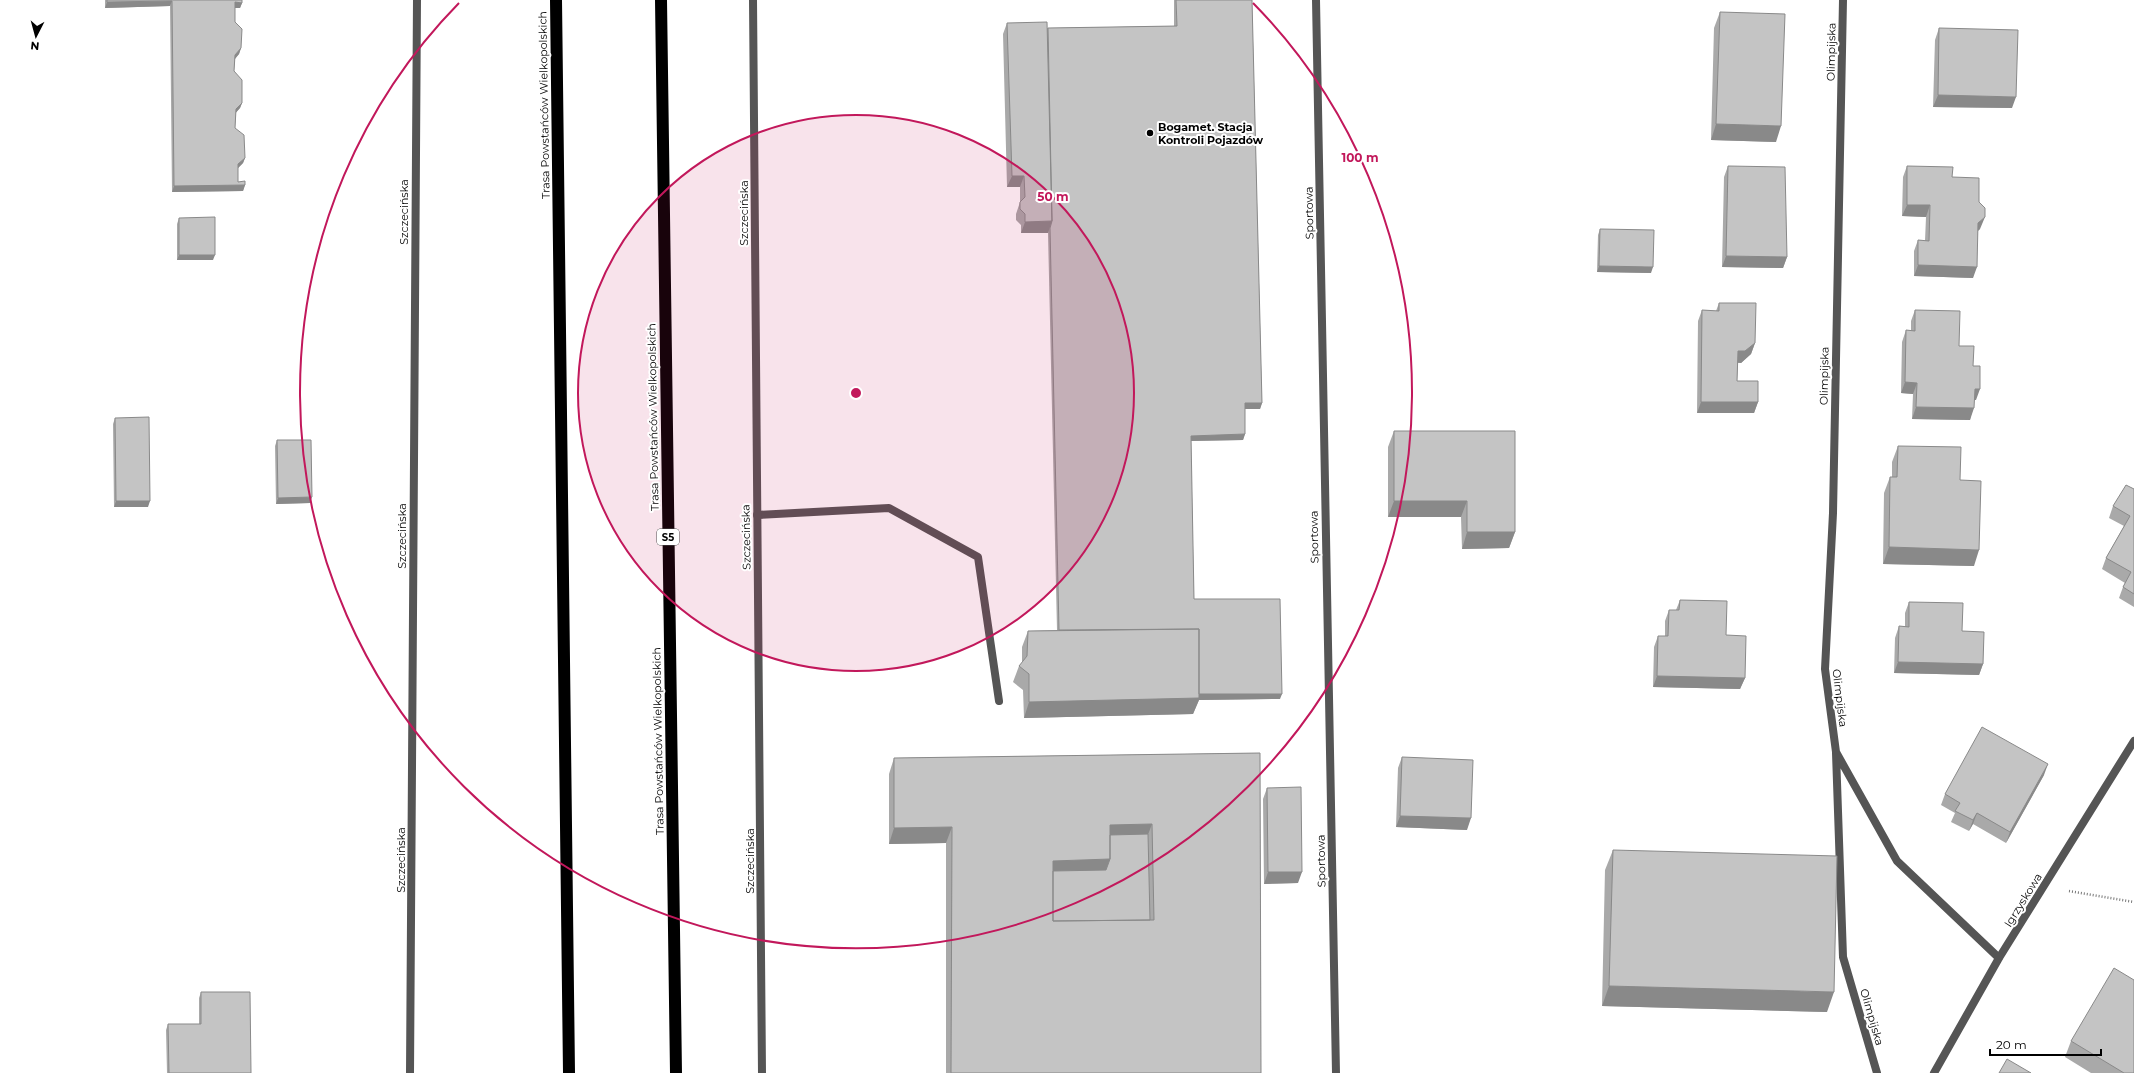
<svg xmlns="http://www.w3.org/2000/svg" width="2134" height="1073" font-family="Montserrat,sans-serif">
	<style>
		.lines { fill: none; stroke-linecap: round; stroke-linejoin: round }
		.path { stroke: #777; stroke-width: 2.5; stroke-dasharray: 1 2; stroke-linecap: butt }
		.lane { stroke: #555; stroke-width: 8 }
		.street { stroke: #555; stroke-width: 8 }
		.highway { stroke: #000; stroke-width: 12 }
		.wall { fill: #a9a9a9 }
		.shaded-wall { fill: #898989 }
		.building { fill: #c4c4c4; stroke: #898989; fill-rule: evenodd }
		.ring { fill: none; stroke: #c2185b; stroke-width: 2 }
		.poi-dot { fill: #000; stroke: #fff; stroke-width: 1.5 }
		.labels { text-anchor: middle; stroke-width: 4; stroke-linejoin: round; paint-order: stroke }
		.shield { fill: #fff; stroke: #4c4c4c; stroke-width: 1 }
		.shield-label { font-size: 10px; font-weight: bold; fill: #000 }
		.street-label { font-size: 11px; fill: #000; stroke: #fff }
		.poi-label { font-size: 11px; font-weight: bold; fill: #000; stroke: #fff; text-anchor: start }
		.centre { fill: #c2185b; stroke: #fff; stroke-width: 2 }
		.ring-label { font-size: 12px; text-anchor: middle; font-weight: bold; fill: #c2185b; stroke: #fff; stroke-width: 4; stroke-linejoin: round; paint-order: stroke }
	</style>
	<rect width="100%" height="100%" fill="#fff"/>
	<g class="lines">
		<path class="path" d="M2069 891 2134 902"/>
		<path class="lane" d="M757 515 889 508 978 557 999 701"/>
		<path class="street" d="M753 0 762 1073
			M1316 0 1336 1073
			M1843 0 1833 513 1825 669 1836 752 1897 861 1999 958
			M1836 753 1843 957 1877 1073
			M410 1073 417 0
			M1934 1073 1999 958 2134 741"/>
		<path class="highway" d="M556 0 569 1073
			M661 0 676 1073"/>
	</g>
	<path class="wall" d="M105 0H242V3L240 8H235V22L241 48 239 54 235 59 234 71 242 103 240 108 236 112 235 128 245 158 243 163 238 168V182L245 185 243 191 172 192 170 6 105 8Z
		M1174 0H1252L1262 403 1260 409H1245V434L1243 440 1191 441 1194 599 1280 699 1199 700 1193 714 1024 718 1023 690 1013 682 1019 666 1022 663V647L1028 631 1057 630 1048 233H1021V225L1016 220V214L1020 202V187H1007L1003 34 1007 23 1048 28 1174 26Z
		M1720 12 1776 142 1711 140 1714 28Z
		M1939 28 2012 108 1933 107 1935 40Z
		M1728 166 1787 257 1783 268 1722 267 1724 177Z
		M1907 166 1952 177 1979 202 1980 229 1978 231 1973 278 1914 276V251L1918 240 1925 241 1926 217 1902 216 1903 177Z
		M179 218 213 260H177V224Z
		M1600 229 1651 273 1597 272 1598 235Z
		M1719 303 1755 343 1751 354 1741 363H1738L1737 381 1758 402 1754 413H1697L1698 321 1702 310 1716 311Z
		M1915 310 1959 346 1973 366 1976 400H1974L1970 420 1912 419 1913 394 1901 393 1902 342 1906 330 1911 331V321Z
		M115 418 148 507H114L113 424Z
		M1394 431 1515 532 1509 548 1462 549 1461 517H1388V447Z
		M277 440 310 503 276 504 275 446Z
		M1898 446 1960 480 1974 566 1883 564 1884 493 1890 477H1892V462Z
		M2134 489V607L2119 598 2123 587 2125 583 2102 569 2106 558 2124 526 2109 518 2113 506Z
		M1680 600 1726 635 1745 678 1740 689 1653 687 1654 647 1658 636H1665V621L1669 610H1676Z
		M1909 602 1983 664 1979 675 1894 673 1895 638 1899 626 1905 627V613Z
		M1260 753 1261 1073H946V843L889 844V774L894 758Z
		M1402 757 1467 830 1396 827 1398 768Z
		M2044 775 2006 843 1973 824 1969 831 1951 822 1955 813 1941 805 1945 794Z
		M1267 788 1298 883 1264 884 1263 799Z
		M1613 850 1827 1012 1602 1006 1605 870Z
		M201 992 251 1073H167L166 1030 168 1024H199V998Z
		M2071 1041 2134 1073H2091L2065 1057Z"/>
	<path class="shaded-wall" d="M172 1 170 6 105 8 107 2Z
		M235 2 242 3 240 8H233Z
		M241 48 239 54 233 61 235 55Z
		M1938 95 2016 97 2012 108 1933 107Z
		M242 103 240 108 234 115 236 109Z
		M1716 124 1781 126 1776 142 1711 140Z
		M245 158 243 163 236 170 238 164Z
		M1012 176H1024L1020 187H1007Z
		M245 185 243 191 172 192 174 186Z
		M1907 205H1930L1926 217 1902 216Z
		M1985 217 1980 229 1974 234 1978 223Z
		M1052 221 1048 233H1021L1025 222Z
		M179 255H215L213 260H177Z
		M1726 256 1787 257 1783 268 1722 267Z
		M1918 265 1977 267 1973 278 1914 276Z
		M1599 266 1653 267 1651 273 1597 272Z
		M1755 343 1751 354 1741 363 1734 362 1738 351Z
		M1905 382 1917 383 1913 394 1901 393Z
		M1975 389H1980L1976 400H1971Z
		M1701 402H1758L1754 413H1697Z
		M1245 403H1262L1260 409H1243Z
		M1916 407 1974 408 1970 420 1912 419Z
		M1245 434 1243 440 1188 441 1191 436Z
		M312 497 310 503 276 504 278 498Z
		M116 501H150L148 507H114Z
		M1394 501H1467L1461 517H1388Z
		M1467 532H1515L1509 548 1462 549Z
		M1889 547 1979 550 1974 566 1883 564Z
		M1898 662 1983 664 1979 675 1894 673Z
		M1657 676 1745 678 1740 689 1653 687Z
		M1196 694H1282L1280 699 1199 700 1193 714 1024 718 1029 702Z
		M2048 764 2044 775 2006 843 2010 832Z
		M1977 813 1973 824 1969 831 1973 820Z
		M1400 816 1471 818 1467 830 1396 827Z
		M1152 824 1146 840 1106 841 1110 825Z
		M952 827 946 843 889 844 894 828Z
		M1110 859 1104 876 1049 877 1053 861Z
		M1268 872H1302L1298 883 1264 884Z
		M1609 986 1834 992 1827 1012 1602 1006Z"/>
	<path class="building" d="M107 0H242V3L235 2V22L242 29 241 48 235 55 234 71 242 80V103L236 109 235 128 244 135 245 158 238 164V182L245 181V185L174 186 172 1 107 2Z
		M1176 0H1252L1262 403H1245V434L1191 436 1194 599H1280L1282 694H1199V629L1059 630 1050 228 1052 221 1048 28 1177 26Z
		M1720 12 1785 14 1781 126 1716 124Z
		M1047 22 1052 221 1025 222V214L1020 209V202L1025 197 1024 176H1012L1007 23Z
		M1939 28 2018 30 2016 97 1938 95Z
		M1728 166 1785 167 1787 257 1726 256Z
		M1907 166 1953 167 1952 177 1979 178V202L1985 208V217L1978 223 1977 267 1918 265V240L1929 241 1930 205H1907Z
		M215 217V255H179V218Z
		M1600 229 1654 230 1653 267 1599 266Z
		M1719 303H1756L1755 343 1745 351H1738L1737 381H1758V402H1701L1702 310 1719 311Z
		M1915 310 1960 311 1959 346H1974L1973 366H1980V389H1975L1974 408 1916 407 1917 383 1905 382 1906 330 1915 331Z
		M149 417 150 501H116L115 418Z
		M1394 431H1515V532H1467V501H1394Z
		M277 440H311L312 497 278 498Z
		M1898 446 1961 447 1960 480 1981 481 1979 550 1889 547 1890 477H1897Z
		M2126 485 2134 489V594L2123 587 2131 572 2106 558 2130 516 2113 506Z
		M1680 600 1727 601 1726 635 1746 636 1745 678 1657 676 1658 636H1668L1669 610H1679Z
		M1909 602 1963 603 1962 631 1984 632 1983 664 1898 662 1899 626 1909 627Z
		M1199 629V698L1029 702V674L1019 666 1027 656 1028 631Z
		M1982 727 2048 764 2010 832 1977 813 1973 820 1955 811 1960 803 1945 794Z
		M1260 753 1261 1073H951L952 827 894 828V758ZM1152 824 1154 920 1053 921V861L1110 859V825Z
		M1402 757 1473 760 1471 818 1400 816Z
		M1301 787 1302 872H1268L1267 788Z
		M1148 834 1150 920 1053 921V871L1106 870 1110 859V835Z
		M1613 850 1837 856 1834 992 1609 986Z
		M2114 968 2134 980V1073H2124L2071 1041Z
		M201 992H250L251 1073H169L168 1024H201Z
		M2007 1059 2031 1073H1999Z"/>
	<circle cx="856" cy="393" r="278" fill="#c2185b" fill-opacity=".12"/>
	<g class="ring">
		<circle cx="856" cy="393" r="278"/>
		<path d="M1253 3A556 556 0 1 1 459 3"/>
	</g>
	<circle class="poi-dot" cx="1150" cy="133" r="4"/>
	<g class="labels">
		<rect class="shield" x="657" y="529" width="22" height="16" rx="3"/>
		<g class="shield-label">
			<text x="668" y="541">S5</text>
		</g>
		<g class="street-label">
			<text transform="translate(1831 52) rotate(-89)" y="4">Olimpijska</text>
			<text transform="translate(544 105) rotate(-91)" y="4">Trasa Powstańców Wielkopolskich</text>
			<text transform="translate(404 212) rotate(-90)" y="4">Szczecińska</text>
			<text transform="translate(744 213) rotate(-90)" y="4">Szczecińska</text>
			<text transform="translate(1309 213) rotate(-91)" y="4">Sportowa</text>
			<text transform="translate(1824 376) rotate(-89)" y="4">Olimpijska</text>
			<text transform="translate(653 417) rotate(-91)" y="4">Trasa Powstańców Wielkopolskich</text>
			<text transform="translate(402 536) rotate(-90)" y="4">Szczecińska</text>
			<text transform="translate(746 537) rotate(-91)" y="4">Szczecińska</text>
			<text transform="translate(1314 537) rotate(-91)" y="4">Sportowa</text>
			<text transform="translate(1840 698) rotate(83)" y="4">Olimpijska</text>
			<text transform="translate(658 741) rotate(-91)" y="4">Trasa Powstańców Wielkopolskich</text>
			<text transform="translate(401 860) rotate(-90)" y="4">Szczecińska</text>
			<text transform="translate(750 861) rotate(-90)" y="4">Szczecińska</text>
			<text transform="translate(1321 861) rotate(-91)" y="4">Sportowa</text>
			<text transform="translate(2023 900) rotate(-58)" y="4">Igrzyskowa</text>
			<text transform="translate(1872 1017) rotate(74)" y="4">Olimpijska</text>
		</g>
		<g class="poi-label">
			<text x="1158" y="131">Bogamet. Stacja<tspan x="1158" dy="13">Kontroli Pojazdów</tspan></text>
		</g>
	</g>
	<circle cx="856" cy="393" r="6" class="centre"/>
	<g class="ring-label">
		<text x="1360" y="162">100 m</text>
		<text x="1053" y="201">50 m</text>
	</g>
	<g transform="translate(36 36) rotate(186)" stroke="#ffffff" stroke-width="3" paint-order="stroke">
	<path d="M0-3L7 15L0 10L-7 15Z" fill="#000000"/>
	<text y="-6" font-size="11" font-weight="bold" text-anchor="middle" fill="#000000">N</text>
	</g>
	<path d="M1990 1049v6h111v-6" fill="none" stroke="#000000" stroke-width="2"/>
	<text x="1996" y="1049" font-size="12" fill="#000000" stroke="#ffffff" stroke-width="3" paint-order="stroke">20 m</text>
</svg>
